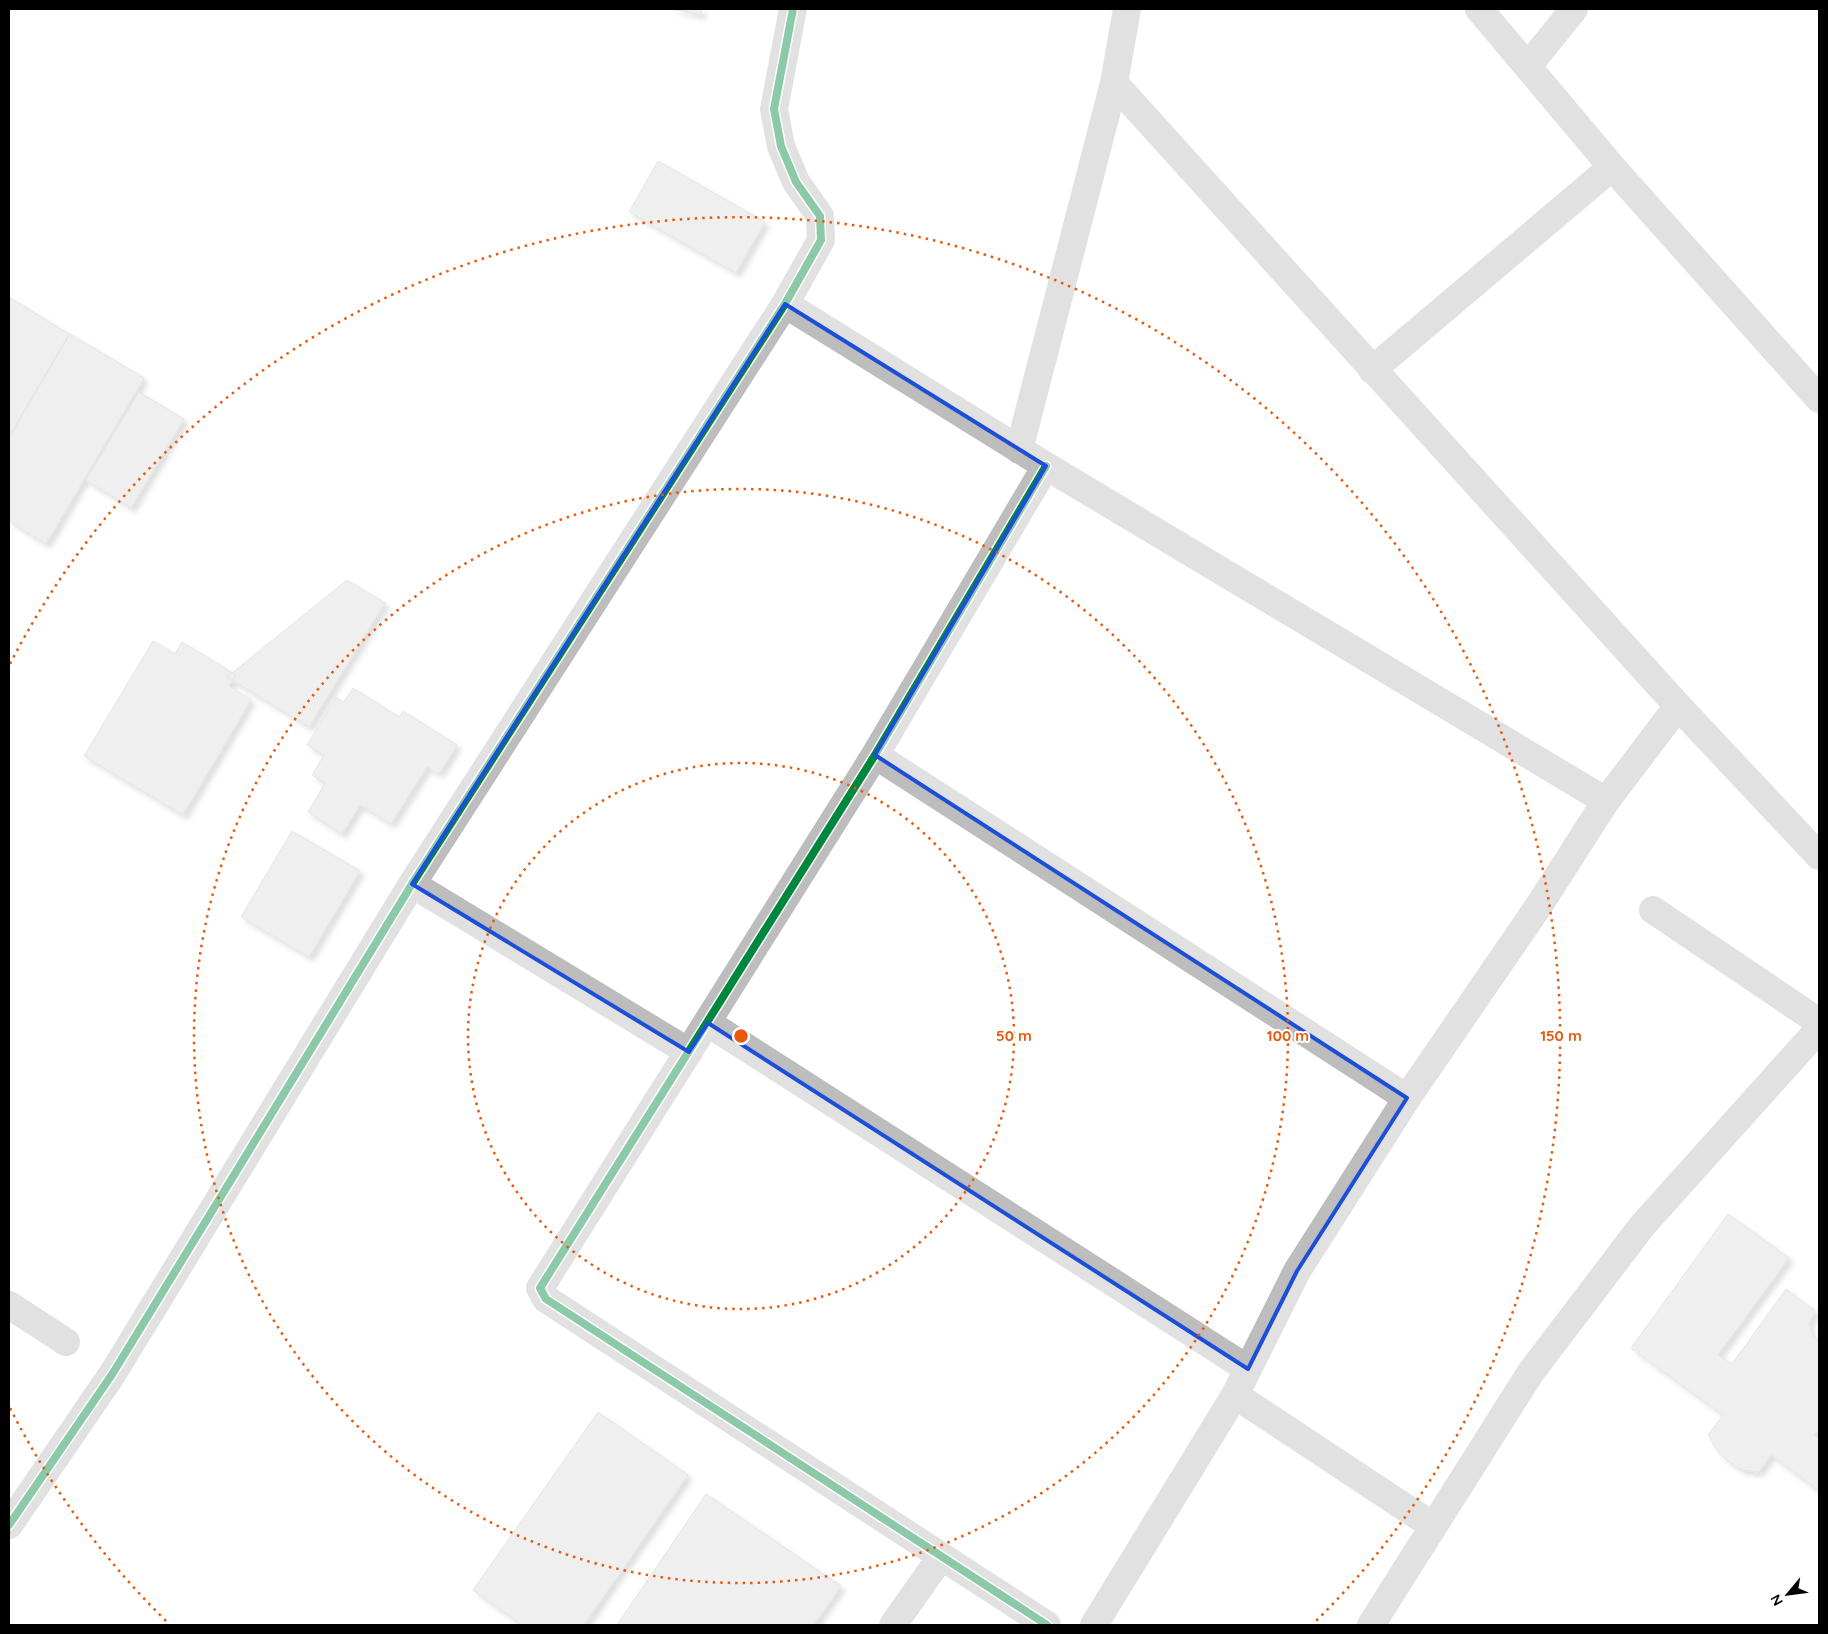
<svg xmlns="http://www.w3.org/2000/svg" width="1828" height="1634" font-family="Quicksand,sans-serif">
	<style>
		.building { fill: #dcdcdc; stroke: #c4c4c4; filter: url(#shadow) }
		.lines { fill: none; stroke-linecap: round; stroke-linejoin: round }
		.street { stroke: #bdbdbd; stroke-width: 28 }
		.cycleway-casing { stroke: #fff; stroke-width: 11 }
		.cycleway { stroke: #00873e; stroke-width: 8 }
		.marked { fill: none; stroke: #1d4ed8; stroke-width: 4; stroke-linejoin: round }
		.ring { fill: none; stroke: #e8590c; stroke-width: 2.5; stroke-dasharray: 2.5 5 }
		.centre { fill: #e8590c; stroke: #fff; stroke-width: 2.5 }
		.ring-label { font-size: 15px; text-anchor: middle; font-weight: bold; fill: #e8590c; stroke: #fff; stroke-width: 4; stroke-linejoin: round; paint-order: stroke }
	</style>
	<defs>
		<filter id="shadow"><feDropShadow dx="4.5" dy="4.5" stdDeviation="2.5" flood-color="#0004"/></filter>
	</defs>
	<rect width="100%" height="100%" fill="#fff"/>
	<path class="building" d="M672 9H702L701 15Z
		M658 161 765 222 736 273 629 212Z
		M9 297 69 334 9 436Z
		M70 334 144 378 46 544 9 521V438Z
		M139 392 184 419 131 508 86 480Z
		M347 580 385 603 309 727 227 677Z
		M153 641 175 654 182 642 236 675 229 686 251 700 183 815 84 756Z
		M353 688 399 717 403 711 457 745 439 774 427 767 391 824 360 805 342 834 308 812 325 783 312 775 324 755 307 745 336 697 344 702Z
		M292 831 360 871 309 957 241 917Z
		M1728 1214 1789 1258 1718 1355 1732 1364 1786 1289 1815 1311 1809 1324 1812 1336 1819 1341V1429L1814 1435 1819 1439V1491L1771 1455 1759 1472 1742 1470 1729 1462 1717 1450 1708 1435 1723 1415 1631 1348Z
		M598 1412 688 1475 584 1625H522L473 1590Z
		M706 1494 841 1586 814 1625H617Z"/>
	<g class="lines">
		<path class="street" d="M1479 9 1612 167 1819 399
			M1528 66 1574 9
			M1114 83 1678 706 1819 856
			M785 304 1046 466 1606 801
			M1372 370 1612 167
			M1019 450 1114 83 1127 9
			M1046 466 875 755 540 1288 546 1299 1047 1625
			M875 755 1407 1098
			M412 884 689 1052
			M1653 910 1819 1022
			M708 1023 1248 1369
			M9 1305 66 1342
			M1235 1395 1433 1526
			M9 1525 113 1373 412 884 785 304 821 240 820 216 796 182 781 146 774 109 793 9
			M893 1625 941 1557
			M1094 1625 1235 1395 1297 1271 1407 1098 1540 904 1606 801 1678 706
			M1371 1625 1531 1372 1642 1226 1819 1029"/>
		<g class="cycleway-casing">
			<path id="cycleway" d="M1046 466 875 755 540 1288 546 1299 1047 1625
				M9 1525 113 1373 412 884 785 304 821 240 820 216 796 182 781 146 774 109 793 9"/>
		</g>
		<use href="#cycleway" class="cycleway"/>
	</g>
	<path d="M0 0H1828V1634H0ZM785 304 1046 466 875 755 1407 1098 1297 1271 1248 1369 708 1023 689 1052 412 884Z" fill="#fff" fill-opacity=".55" fill-rule="evenodd"/>
	<path class="marked" d="M785 304 1046 466 875 755 1407 1098 1297 1271 1248 1369 708 1023 689 1052 412 884Z"/>
	<g class="ring">
		<circle cx="741" cy="1036" r="273"/>
		<circle cx="741" cy="1036" r="547"/>
		<path d="M166 1621A820 820 0 0 1 10 1408M10 664A820 820 0 1 1 1316 1621"/>
	</g>
	<circle cx="741" cy="1036" r="8" class="centre"/>
	<g class="ring-label">
		<text x="1014" y="1041">50 m</text>
		<text x="1288" y="1041">100 m</text>
		<text x="1561" y="1041">150 m</text>
	</g>
	<rect width="1828" height="1634" fill="none" stroke="#000000" stroke-width="20"/>
	<g transform="translate(1788 1594) rotate(241)" stroke="#ffffff" stroke-width="4" paint-order="stroke">
	<path d="M0-4L9 19L0 12L-9 19Z" fill="#000000"/>
	<text y="-8" font-size="14" font-weight="bold" text-anchor="middle" fill="#000000">N</text>
	</g>
</svg>
